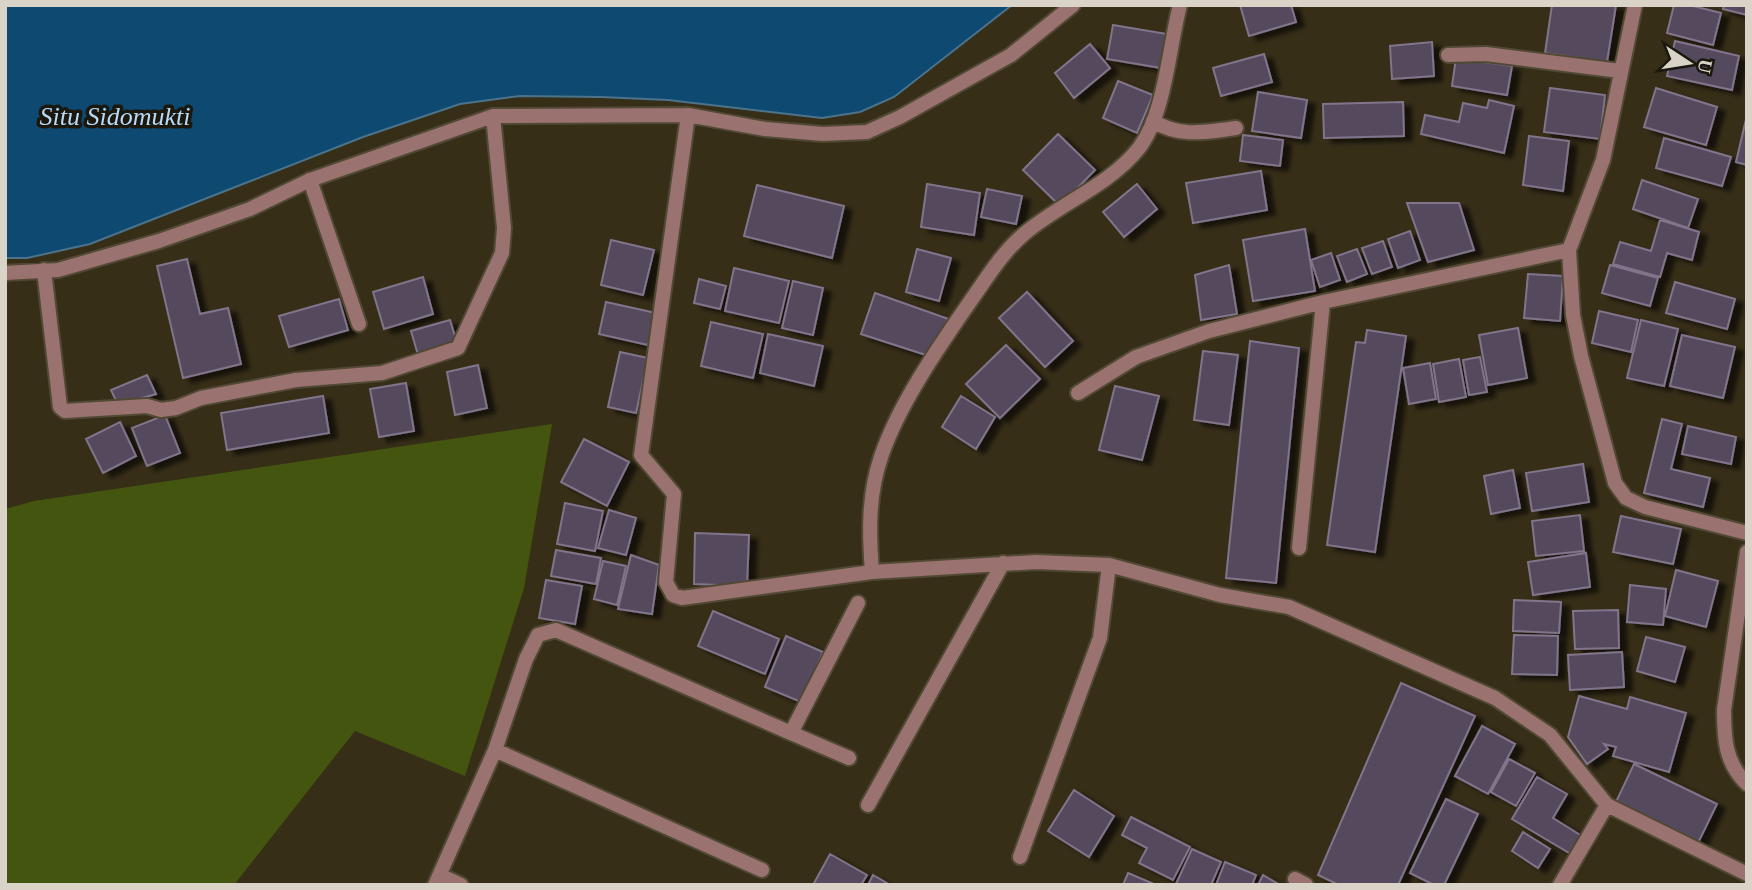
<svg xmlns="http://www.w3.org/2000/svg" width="1752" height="890" font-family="'Times New Roman',serif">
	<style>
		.green { fill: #445510 }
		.water { fill: #0e4971; stroke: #4b738b; stroke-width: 2 }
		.building { fill: #54485d; stroke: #81748b; stroke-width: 2; filter: url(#shadow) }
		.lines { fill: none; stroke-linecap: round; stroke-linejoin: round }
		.lane-casing { stroke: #514934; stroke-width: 18 }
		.street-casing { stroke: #514934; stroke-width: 18 }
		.lane { stroke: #9a7371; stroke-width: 14 }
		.street { stroke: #9a7371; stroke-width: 14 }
		.labels { text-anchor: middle; stroke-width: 7; stroke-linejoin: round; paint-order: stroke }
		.water-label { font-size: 26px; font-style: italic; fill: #b6daf8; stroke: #1b170d }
	</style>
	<defs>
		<filter id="shadow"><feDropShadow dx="8" dy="4.5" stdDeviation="2" flood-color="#0009"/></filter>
	</defs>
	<rect width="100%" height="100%" fill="#372e18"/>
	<path class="green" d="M552 424 524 588 465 776 355 731 234 885H5V509L34 501Z"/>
	<path class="water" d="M5 5H1012L894 97 860 112 822 118 668 100 601 97 520 96 460 104 363 137 90 244 27 258H5Z"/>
	<path class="building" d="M1240 5H1291L1296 22 1249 36Z
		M1552 5H1616L1607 62 1545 53Z
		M1674 5H1689L1721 13 1713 45 1667 33Z
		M1724 5H1747V15L1723 9Z
		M1113 25 1167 34 1161 68 1107 59Z
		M1675 41 1739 56 1732 90 1667 76Z
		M1432 42 1434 76 1392 79 1390 46Z
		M1090 44 1110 68 1074 98 1055 73Z
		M1264 54 1272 82 1221 96 1213 68Z
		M1456 58 1512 66 1507 95 1452 86Z
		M1118 81 1153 95 1137 133 1103 118Z
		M1550 88 1605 95 1600 139 1544 132Z
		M1656 88 1717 107 1706 145 1644 127Z
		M1258 92 1307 100 1301 138 1252 131Z
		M1489 100 1514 106 1504 153 1421 134 1425 115 1459 122 1463 103 1487 108Z
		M1403 102 1404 136 1324 138 1323 104Z
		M1747 115V165L1736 162Z
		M1058 134 1095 170 1060 206 1023 170Z
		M1243 135 1283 140 1280 166 1240 161Z
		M1529 136 1569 141 1563 191 1523 185Z
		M1664 138 1731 157 1722 186 1656 168Z
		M1261 171 1267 210 1193 223 1186 183Z
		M1642 180 1698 199 1688 228 1633 209Z
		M927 184 980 193 974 235 921 227Z
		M1137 184 1157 209 1124 237 1103 212Z
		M757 185 844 206 832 258 744 236Z
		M987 189 1022 196 1016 224 981 217Z
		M1407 203H1459L1474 250 1428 262Z
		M1660 220 1699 232 1692 260 1667 253 1660 277 1613 264 1620 242 1651 251Z
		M1305 229 1315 291 1253 301 1243 240Z
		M1410 231 1420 260 1398 268 1388 239Z
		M611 240 654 250 643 295 601 285Z
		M1383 241 1392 267 1372 274 1362 248Z
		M917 249 951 258 939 301 906 292Z
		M1357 249 1367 274 1347 282 1337 256Z
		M1331 253 1340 280 1320 287 1311 260Z
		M187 259 200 314 228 308 241 364 183 378 157 266Z
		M1229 265 1237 314 1201 320 1195 275Z
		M1610 265 1658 278 1650 306 1602 293Z
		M734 268 789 281 779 323 725 311Z
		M1528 274 1563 276 1560 321 1524 318Z
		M423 277 433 314 384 329 373 292Z
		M699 279 726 286 720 309 694 303Z
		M793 281 823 288 813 335 782 328Z
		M1675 282 1735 299 1727 329 1666 313Z
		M1027 292 1073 341 1045 367 999 318Z
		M875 293 954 321 926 355 861 334Z
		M339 299 348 330 289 347 279 316Z
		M606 302 656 313 648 345 599 334Z
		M1599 311 1638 320 1631 352 1592 343Z
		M450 320 457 343 418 355 411 331Z
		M1641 320 1678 329 1664 386 1627 378Z
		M711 322 763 334 753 378 701 366Z
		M1518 328 1527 378 1488 385 1479 335Z
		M1367 330 1406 336 1375 552 1327 545 1356 342 1365 343Z
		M768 334 823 346 814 386 760 373Z
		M1682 335 1735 347 1723 398 1670 386Z
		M1250 341 1299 348 1276 583 1226 578Z
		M1006 345 1040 379 1000 418 966 384Z
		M1203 351 1238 355 1229 425 1194 420Z
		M620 352 648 358 636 413 608 407Z
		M1480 357 1487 392 1469 395 1463 360Z
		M1459 359 1466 397 1439 402 1433 364Z
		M1430 363 1436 399 1409 404 1403 368Z
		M478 365 487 408 455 415 447 372Z
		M147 375 156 394 118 405 111 390Z
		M406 383 414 431 379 437 370 389Z
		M1115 386 1159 396 1142 460 1099 450Z
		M323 396 329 433 227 450 221 413Z
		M961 396 995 417 976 449 942 427Z
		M165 415 180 453 147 466 132 428Z
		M1662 419 1682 424 1671 469 1710 478 1703 507 1644 493Z
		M120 422 136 456 103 473 86 439Z
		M1688 426 1736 437 1731 464 1682 454Z
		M584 439 629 462 607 506 561 482Z
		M1583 464 1589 502 1532 511 1526 473Z
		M1513 470 1520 508 1491 514 1484 476Z
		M565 503 603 511 595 551 557 544Z
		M609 510 636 518 626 555 598 548Z
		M1580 515 1584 551 1536 556 1532 521Z
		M1621 516 1681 529 1673 564 1613 552Z
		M695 533 749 535 747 586 694 584Z
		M556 550 601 558 596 584 551 576Z
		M1586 553 1590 587 1533 595 1528 562Z
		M631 555 659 565 652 614 618 609Z
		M603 561 626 566 617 605 594 599Z
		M1676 570 1718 581 1706 627 1665 616Z
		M546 580 582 586 575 624 539 618Z
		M1630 585 1666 589 1663 625 1627 622Z
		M1514 600 1561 602 1559 633 1513 631Z
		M1618 610 1619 648 1575 649 1573 611Z
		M713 611 779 639 765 674 698 646Z
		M1514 635 1558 636 1557 675 1512 674Z
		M786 636 823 652 801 702 765 687Z
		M1646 637 1685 647 1675 682 1637 671Z
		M1622 652 1624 687 1570 690 1568 655Z
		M1401 683 1475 716 1398 885H1339L1318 875Z
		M1579 696 1627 709 1630 697 1686 713 1669 772 1613 756 1616 747 1604 744 1608 749 1587 764 1568 737Z
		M1482 726 1515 744 1488 794 1455 776Z
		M1509 759 1535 773 1516 806 1491 792Z
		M1634 764 1717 804 1698 843 1615 804Z
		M1537 777 1567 794 1553 818 1585 838 1574 856 1512 819Z
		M1074 790 1114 816 1089 857 1048 831Z
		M1446 799 1478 814 1444 885H1434L1410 873Z
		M1131 817 1190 847 1173 880 1139 863 1147 848 1122 835Z
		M1523 832 1550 849 1538 868 1512 851Z
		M1192 849 1221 862 1211 885 1176 884Z
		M830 854 867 875 861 885H813Z
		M1225 862 1256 875 1252 885H1216Z
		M1128 873 1156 885H1123Z
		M873 875 880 879 890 885H868Z
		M1263 875 1280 885H1258Z"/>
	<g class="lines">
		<g class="lane-casing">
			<path id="lane" d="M310 180 359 324"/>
		</g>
		<g class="street-casing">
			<path id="street" d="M1635 5 1603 160 1569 250 1573 315 1581 356 1615 483 1626 498 1645 507 1747 533
				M1448 55 1486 54 1620 71
				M688 115 765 129 823 134 867 132 900 117 1011 55 1073 5
				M1153 121C1180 138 1206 132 1236 128
				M44 270 60 407 65 411 147 406 161 410 176 408 201 398 296 380 382 373 458 348 502 253 504 228 493 116
				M5 273 58 270 159 241 250 209 310 180 493 116 688 115 641 455 674 494 666 582 673 595 682 598 872 572 1036 562 1109 565 1220 595 1289 607 1495 698 1550 735 1607 805 1747 874
				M1078 393 1136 357 1209 331 1323 302 1569 250
				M1299 548 1323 302
				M1747 552 1724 710C1724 738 1725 763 1747 784
				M872 572C869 533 868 495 881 457 899 403 942 342 974 296 990 273 1003 252 1024 234 1060 203 1109 186 1139 148 1165 114 1169 47 1180 5
				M791 733 849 758
				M495 750 762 870
				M868 805 1003 563
				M1020 857 1100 638 1109 565
				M440 875 461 885
				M1295 879 1306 885
				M435 885 495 750 526 659 538 635 556 630 791 733 858 603
				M1560 885 1607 805"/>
		</g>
		<use href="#lane" class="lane"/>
		<use href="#street" class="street"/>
	</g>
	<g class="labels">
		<g class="water-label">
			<text x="115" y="125">Situ Sidomukti</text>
		</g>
	</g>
	<rect width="1752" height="890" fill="none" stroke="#d9d4c7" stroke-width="14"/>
	<g transform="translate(1689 63) rotate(102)" stroke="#1b170d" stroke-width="5" paint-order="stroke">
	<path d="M0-5L12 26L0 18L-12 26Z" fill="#d9d4c7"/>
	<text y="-10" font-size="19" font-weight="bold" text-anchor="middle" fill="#d9d4c7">U</text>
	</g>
</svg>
